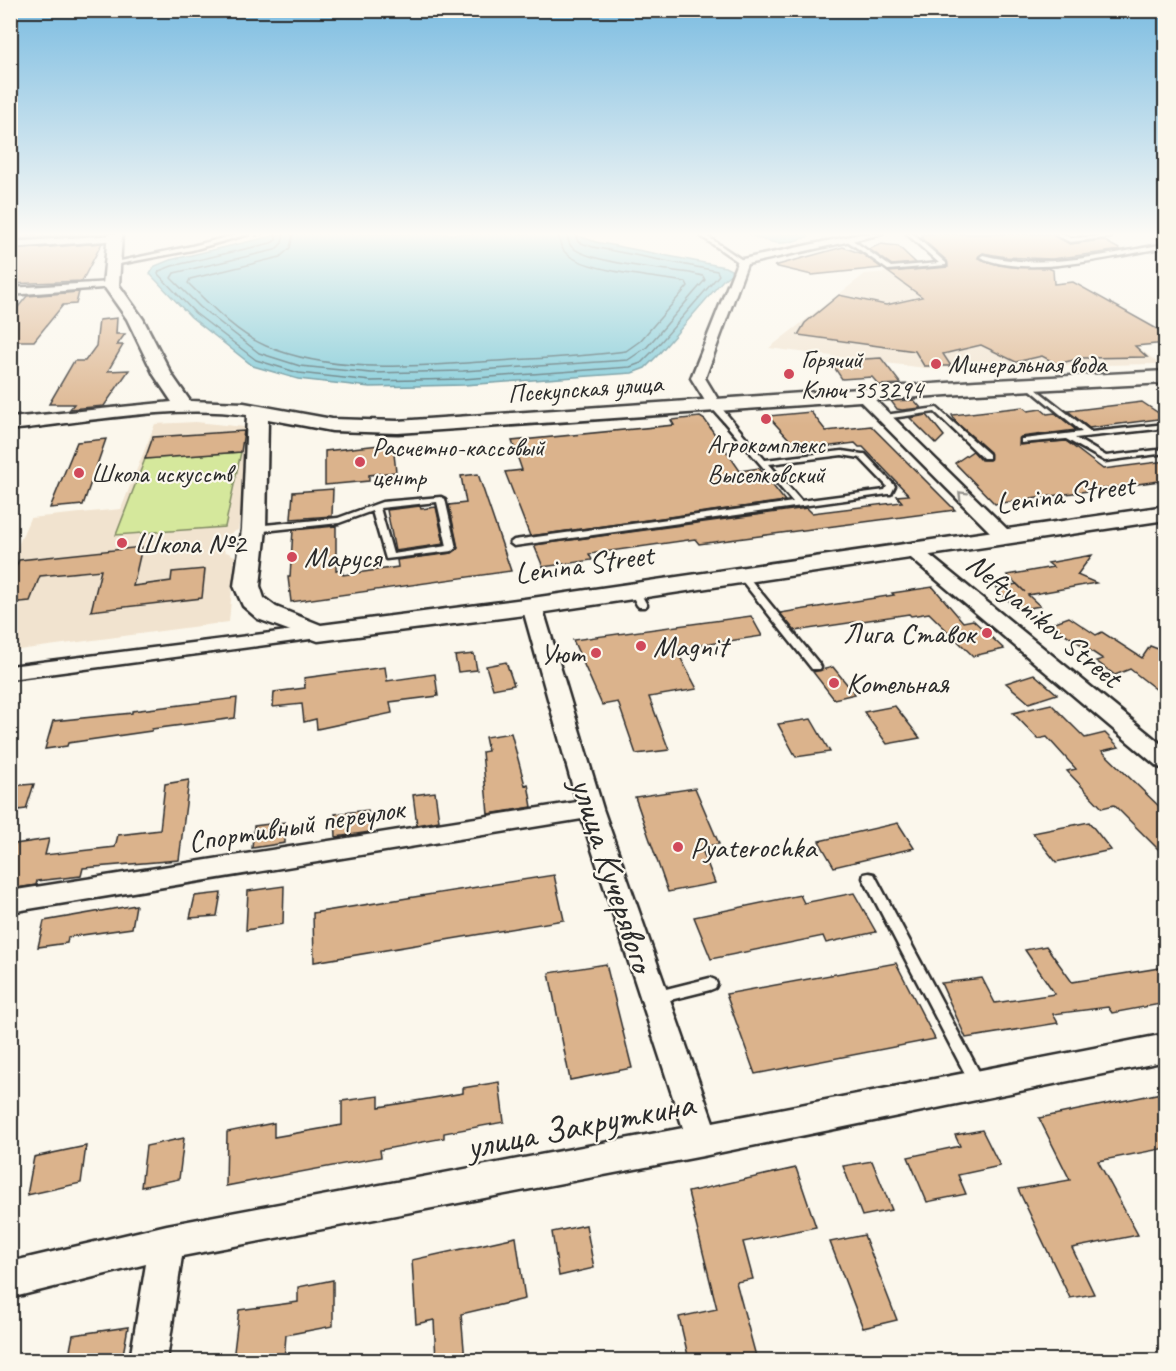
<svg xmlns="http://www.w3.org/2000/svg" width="1176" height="1371" font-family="Caveat,sans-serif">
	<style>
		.built { fill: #f1e3cf }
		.green { fill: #d5e89c; stroke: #808a64; stroke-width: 1.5 }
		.water { fill: #78c7d6; stroke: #598992; stroke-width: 1.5 }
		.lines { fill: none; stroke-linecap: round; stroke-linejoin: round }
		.shore { stroke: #4a696f; stroke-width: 1.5 }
		.building { fill: #dbb38c; stroke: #2b2b2b; stroke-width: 1.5 }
		.lane-casing { stroke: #2b2b2b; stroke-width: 5 }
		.street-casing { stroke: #2b2b2b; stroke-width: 5 }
		.secondary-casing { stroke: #2b2b2b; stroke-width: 5 }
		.path { stroke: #2b2b2b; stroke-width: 2; stroke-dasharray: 3 2; stroke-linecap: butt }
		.lane { fill: #fbf7ec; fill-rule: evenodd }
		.street { fill: #fbf7ec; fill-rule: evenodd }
		.secondary { fill: #fbf7ec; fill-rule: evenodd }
		.oneway { stroke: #93918c }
		.poi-dot { fill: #d1495b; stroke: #fbf7ec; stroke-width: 2 }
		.labels { text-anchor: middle; stroke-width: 4.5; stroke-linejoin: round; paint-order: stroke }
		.far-poi-label { font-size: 26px; fill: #2b2b2b; stroke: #fbf7ec; text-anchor: start }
		.far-street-label { font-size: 26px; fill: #2b2b2b; stroke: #fbf7ec }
		.street-label { font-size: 30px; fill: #2b2b2b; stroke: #fbf7ec }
		.poi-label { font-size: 30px; fill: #2b2b2b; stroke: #fbf7ec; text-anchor: start }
		.near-street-label { font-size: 36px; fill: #2b2b2b; stroke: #fbf7ec }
	</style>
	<rect width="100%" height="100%" fill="#fbf7ec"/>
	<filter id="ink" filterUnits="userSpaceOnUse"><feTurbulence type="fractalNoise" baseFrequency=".0167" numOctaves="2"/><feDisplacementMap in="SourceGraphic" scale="12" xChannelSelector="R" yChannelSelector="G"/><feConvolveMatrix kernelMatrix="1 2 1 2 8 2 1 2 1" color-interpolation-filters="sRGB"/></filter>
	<g filter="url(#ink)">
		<path class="built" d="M998 263 1020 268 1112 326 1159 364 925 368 769 348 865 274Z
			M196 422 254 428 238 530 225 536 224 551 235 556 229 622 11 651V562L30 518 121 509 155 424Z"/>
		<path class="green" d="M241 452 225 527 116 535 145 459Z"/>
		<path class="water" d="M281 234H573L596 242 725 267 731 270 732 273 723 280 657 356 645 368 632 373 464 385 370 387 298 379 253 366 191 317 150 274 155 266 170 260Z
			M748 234H814C785 246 776 246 748 234Z"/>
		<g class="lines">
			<path class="shore" d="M276 234V240L271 243 172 266 159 271 158 274 195 313 256 360 299 373 371 381 463 379 630 367 641 363 652 352 719 275 717 271 593 247 578 242 575 234
				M284 234 282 243 275 250 174 273 171 278 200 307 259 353 300 366 371 373 463 371 628 360 647 347 705 280 703 276 690 273C665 269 589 263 572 247 568 244 568 238 567 234
				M293 234 290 248 280 257 190 279 188 283C210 305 237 334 266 346 338 376 423 365 498 361 541 358 584 357 626 351L640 341 688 286 686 282C656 277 591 272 568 255 561 250 559 242 558 234"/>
		</g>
		<path class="building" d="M10 234H90L10 240Z
			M922 234H1052L1070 244 1103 240 1121 250 1052 259 1006 257 983 253 978 258 999 265 1048 268 1053 270 1054 284 1073 282 1166 334V343L1135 346 1147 357 1082 358 1057 364 1042 356 1016 362 981 345 943 354 951 366H924L915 351 798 335 805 323 839 295 886 305 922 297 888 272 948 267 947 261 922 239Z
			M102 243 82 281 10 284V250Z
			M881 244 898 246 916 263 892 265 869 249Z
			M843 247 862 254 882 268 812 275 774 266Z
			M79 292 76 304 63 305 34 341H10V317L27 296Z
			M117 318 116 334H125L117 345H123L108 371 129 370 104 406 70 409 74 404H49L74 361H85L96 346 99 320Z
			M881 358 901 384 879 385 872 377 842 379 830 361Z
			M914 400 921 408 902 410 897 409 891 401Z
			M1142 402 1166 418 1089 428 1068 411Z
			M1023 407 1028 411 1041 409 1047 414 1055 413 1076 430 1021 437 1019 445 1066 441 1103 469 1166 461V480L995 504 955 463 973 451 981 460H989L990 452 956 422 952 415Z
			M811 412 826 431 871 426 955 510 699 544 695 539 589 554 592 560 543 567 534 545 807 508 812 513 902 502 897 496 909 495 863 447H859L855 443 799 450 768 416Z
			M927 415 944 436 936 444 910 418Z
			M700 417 705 420 740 471 759 468 785 501 530 536 505 472 522 470 512 441 674 425 671 420Z
			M244 431 241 452 145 459 153 437Z
			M106 439 83 505 50 508 77 442Z
			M380 445H393L396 472 369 475V481L325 485V451Z
			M478 474 511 571 291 602 288 577H290L293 530 336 526V570L342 569 343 575 398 567 397 560 452 553 458 548 449 505 466 503 461 476Z
			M333 489 332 516 291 519 293 492Z
			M420 506 421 509 436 507 444 544 395 551 387 510Z
			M142 547 133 586 171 581 172 572 205 569 202 598 91 611 101 570 40 576 30 601 10 603V582L19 560Z
			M1092 555 1077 575 1096 583 1028 595 1040 606 1018 610 996 588 1017 584 1025 592 1007 575 1053 567 1048 563Z
			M933 587 963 622 973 620 1004 649 973 656 929 613 911 616 909 614 795 631 780 613 894 595 892 593Z
			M751 616 762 636 676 649 697 689 649 697 669 750 636 754 618 702 602 705 573 640Z
			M1069 617 1096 635 1102 632 1142 658 1150 646 1166 652V697L1130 669 1115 675 1096 661 1103 659 1050 624Z
			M474 654 477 670 458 672 455 656Z
			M506 662 514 685 493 689 486 666Z
			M385 667 387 681 435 674 438 696 390 702 392 713 317 729 316 719 304 722 302 704 273 707 274 692 305 688 304 678Z
			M833 667 855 694 834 699 813 672Z
			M1034 674 1057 694 1029 703 1006 683Z
			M237 698 235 718 152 729 151 731 68 743 67 746 45 749 53 721 132 713V711Z
			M1051 704 1085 738 1105 733 1119 747 1102 751 1166 813V857L1114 805 1102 808 1067 771 1076 769 1047 737 1038 739 1013 713Z
			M895 706 920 738 887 744 864 712Z
			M811 719 830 752 796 757 778 724Z
			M511 733 525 785 528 784 532 807 488 814 482 752 488 751 485 737Z
			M189 780 179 860 83 868 81 876 37 881 36 885 10 889V860L15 844 49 839 45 855 115 847 118 835 160 830 165 784Z
			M34 784 26 809 10 811V786Z
			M695 788 719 844 701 847 715 883 668 892 635 797Z
			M435 792 439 821 417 825 413 795Z
			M368 810 370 832 336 837 335 814Z
			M285 822V843L252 848 254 826Z
			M1089 822 1111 850 1056 862 1033 833Z
			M898 823 914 848 834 867 819 841Z
			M554 875 564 920 314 962 313 913Z
			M284 886 283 924 246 930 248 891Z
			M221 893 217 916 190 918 195 896Z
			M854 893 876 932 826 943 823 936 711 959 694 917 800 895 804 903Z
			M136 905 132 928 68 937 67 943 38 947 44 921Z
			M1046 946 1072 982 1166 967V1003L1112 1013 1108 1007 1053 1014 1058 1023 966 1038 941 983 982 978 995 1003 1055 994 1025 950Z
			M896 963 935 1039 755 1074 726 994Z
			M606 964 632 1068 570 1080 549 973Z
			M499 1082 504 1122 444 1133V1138L380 1150 381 1157 226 1186 227 1132 274 1123V1137L342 1125V1101L379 1096V1107L463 1093V1088Z
			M1166 1092V1148L1098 1161 1138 1235 1072 1248 1094 1294 1070 1298 1018 1189 1070 1180 1039 1118Z
			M982 1130 1000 1166 958 1175 966 1194 927 1202 908 1157 960 1146 955 1135Z
			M184 1138 179 1179 141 1187 146 1146Z
			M86 1146 81 1183 27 1195 34 1157Z
			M872 1161 892 1210 862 1216 843 1166Z
			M796 1168 816 1227 743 1242 753 1279 736 1282 757 1360H689L679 1317 717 1309 688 1192Z
			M586 1225 594 1268 559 1276 552 1232Z
			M864 1235 897 1320 863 1328 830 1242Z
			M516 1237 525 1299 461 1314 465 1360H436L434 1320 416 1324 412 1260Z
			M333 1280V1326L286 1335 284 1360H233L239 1310 298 1302V1287Z
			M128 1327 122 1360H68L73 1335Z"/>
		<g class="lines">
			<g class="lane-casing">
				<path id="lane" d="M239 234H249L192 250 114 265 111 263 192 246Z
					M698 234H704L745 262 740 263Z
					M907 234H913L946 263V265L888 270 846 240 851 239 891 267 939 263Z
					M1054 234H1061L1071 238 1103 236 1101 234H1107L1111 237 1070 242Z
					M1166 244V247C1116 256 1026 279 980 257L983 255C1044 271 1105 254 1166 244Z
					M1027 382 1091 432 1166 424V428L1075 438 1106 456 1166 449V453L1105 461 1066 439 1021 443V439H1024L1082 432 1025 385V383Z
					M712 404H718L765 460 842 451 862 454H865L895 486 891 494H888L514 546 510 543 514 540 793 502 712 408ZM842 455 860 458 887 486 885 490 801 501 769 464Z
					M937 408 989 454V458H983L935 412 884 419 880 417 884 415Z
					M441 497 445 499 456 548 452 551 386 559 372 511 339 523 254 532 250 529 254 526 338 518 382 502ZM437 502 447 546 393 554 380 508Z
					M742 572 745 573 820 665 821 667 820 669H812L739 577 737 575Z
					M635 588 638 589 647 605 645 607H639L637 605 630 591Z
					M869 873 874 874 983 1079 986 1084 983 1089 978 1091 973 1089 863 878 864 874Z
					M710 978 715 980 717 984 715 988 710 990 654 1004 649 1002 647 998 649 994 654 992Z"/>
			</g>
			<g class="street-casing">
				<path id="street" d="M860 234H882L747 264 705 378 722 406 715 410 710 409 691 378 738 260Z
					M115 235 119 236V240L10 248V242Z
					M111 282 115 283V287L10 295V288Z
					M862 391 867 392 1010 532 1013 536 1010 540H998L857 398 855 395 857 392Z
					M911 544 917 545 1166 748V769L1158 767 905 553 902 549 905 545Z
					M532 600 539 602 542 606 603 809 713 1122 1166 1034V1061L703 1156 182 1256 167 1360H130L146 1264 10 1298V1262L167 1225 683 1128 582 819 10 912V891L577 802 522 606 525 602Z
					M318 627 325 629 328 633 325 637 10 679V666Z"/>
			</g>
			<g class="secondary-casing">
				<path id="secondary" d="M108 234H122L119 285 143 319 172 375 190 401 244 403 332 419 398 421 976 381 1166 371V383L976 393 398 433 332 431 268 419 266 529 260 586 264 598 276 607 321 625 532 598 1166 506V520L532 614 318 641 258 619 243 606 234 586 242 529 247 415C174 404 85 422 10 430V418L172 402 154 375 127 319 103 285Z"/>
			</g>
			<path class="path" d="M255 236 263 234"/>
			<use href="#lane" class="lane"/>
			<use href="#street" class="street"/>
			<use href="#secondary" class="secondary"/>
		</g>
		<defs><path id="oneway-chevron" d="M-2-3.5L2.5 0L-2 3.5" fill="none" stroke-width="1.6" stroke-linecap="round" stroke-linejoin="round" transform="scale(1.5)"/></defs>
		<use class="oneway" href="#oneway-chevron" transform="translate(962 495) rotate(-135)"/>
	</g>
	<linearGradient id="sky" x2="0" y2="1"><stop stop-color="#7bbce1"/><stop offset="0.55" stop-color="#fdfbf6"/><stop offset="1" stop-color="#fdfbf6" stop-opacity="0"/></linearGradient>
	<rect width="1176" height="426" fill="url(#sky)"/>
	<g class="poi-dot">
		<circle cx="936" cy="364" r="6"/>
		<circle cx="789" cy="374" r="6"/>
		<circle cx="766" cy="419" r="6"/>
		<circle cx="360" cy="462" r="6"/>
		<circle cx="79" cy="473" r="6"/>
		<circle cx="122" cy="543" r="6"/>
		<circle cx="292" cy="557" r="6"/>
		<circle cx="987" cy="633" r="6"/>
		<circle cx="641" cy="646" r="6"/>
		<circle cx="596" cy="653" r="6"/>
		<circle cx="834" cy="683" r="6"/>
		<circle cx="678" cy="847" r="6"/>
	</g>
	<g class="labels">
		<g class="far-poi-label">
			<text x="801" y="368">Горячий<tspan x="801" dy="30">Ключ 353294</tspan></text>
			<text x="948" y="373">Минеральная вода</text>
			<text x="766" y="453" text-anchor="middle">Агрокомплекс<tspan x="766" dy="30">Выселковский</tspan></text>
			<text x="372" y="456">Расчетно-кассовый<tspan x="372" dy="30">центр</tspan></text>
			<text x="91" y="482">Школа искусств</text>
		</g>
		<g class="far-street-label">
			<text transform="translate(585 388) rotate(-4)" y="9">Псекупская улица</text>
		</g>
		<g class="street-label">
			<text transform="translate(1065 494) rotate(-8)" y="10">Lenina Street</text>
			<text transform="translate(584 564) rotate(-8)" y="10">Lenina Street</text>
			<text transform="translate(1044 620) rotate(40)" y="10">Neftyanikov Street</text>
			<text transform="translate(296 825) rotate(-9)" y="10">Спортивный переулок</text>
		</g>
		<g class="poi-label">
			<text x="134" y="553">Школа №2</text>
			<text x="304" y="567">Маруся</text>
			<text x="975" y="643" text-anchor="end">Лига Ставок</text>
			<text x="653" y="656">Magnit</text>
			<text x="584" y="663" text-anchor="end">Уют</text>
			<text x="846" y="693">Котельная</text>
			<text x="690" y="857">Pyaterochka</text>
		</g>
		<g class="near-street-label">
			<text transform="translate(614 874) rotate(72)" y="13">улица Кучерявого</text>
			<text transform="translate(580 1124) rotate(-11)" y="13">улица Закруткина</text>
		</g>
	</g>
	<rect width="1176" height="1371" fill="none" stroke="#fbf7ec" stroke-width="36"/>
	<rect x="18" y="18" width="1140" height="1335" fill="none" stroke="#2b2b2b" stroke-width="2" filter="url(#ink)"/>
</svg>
